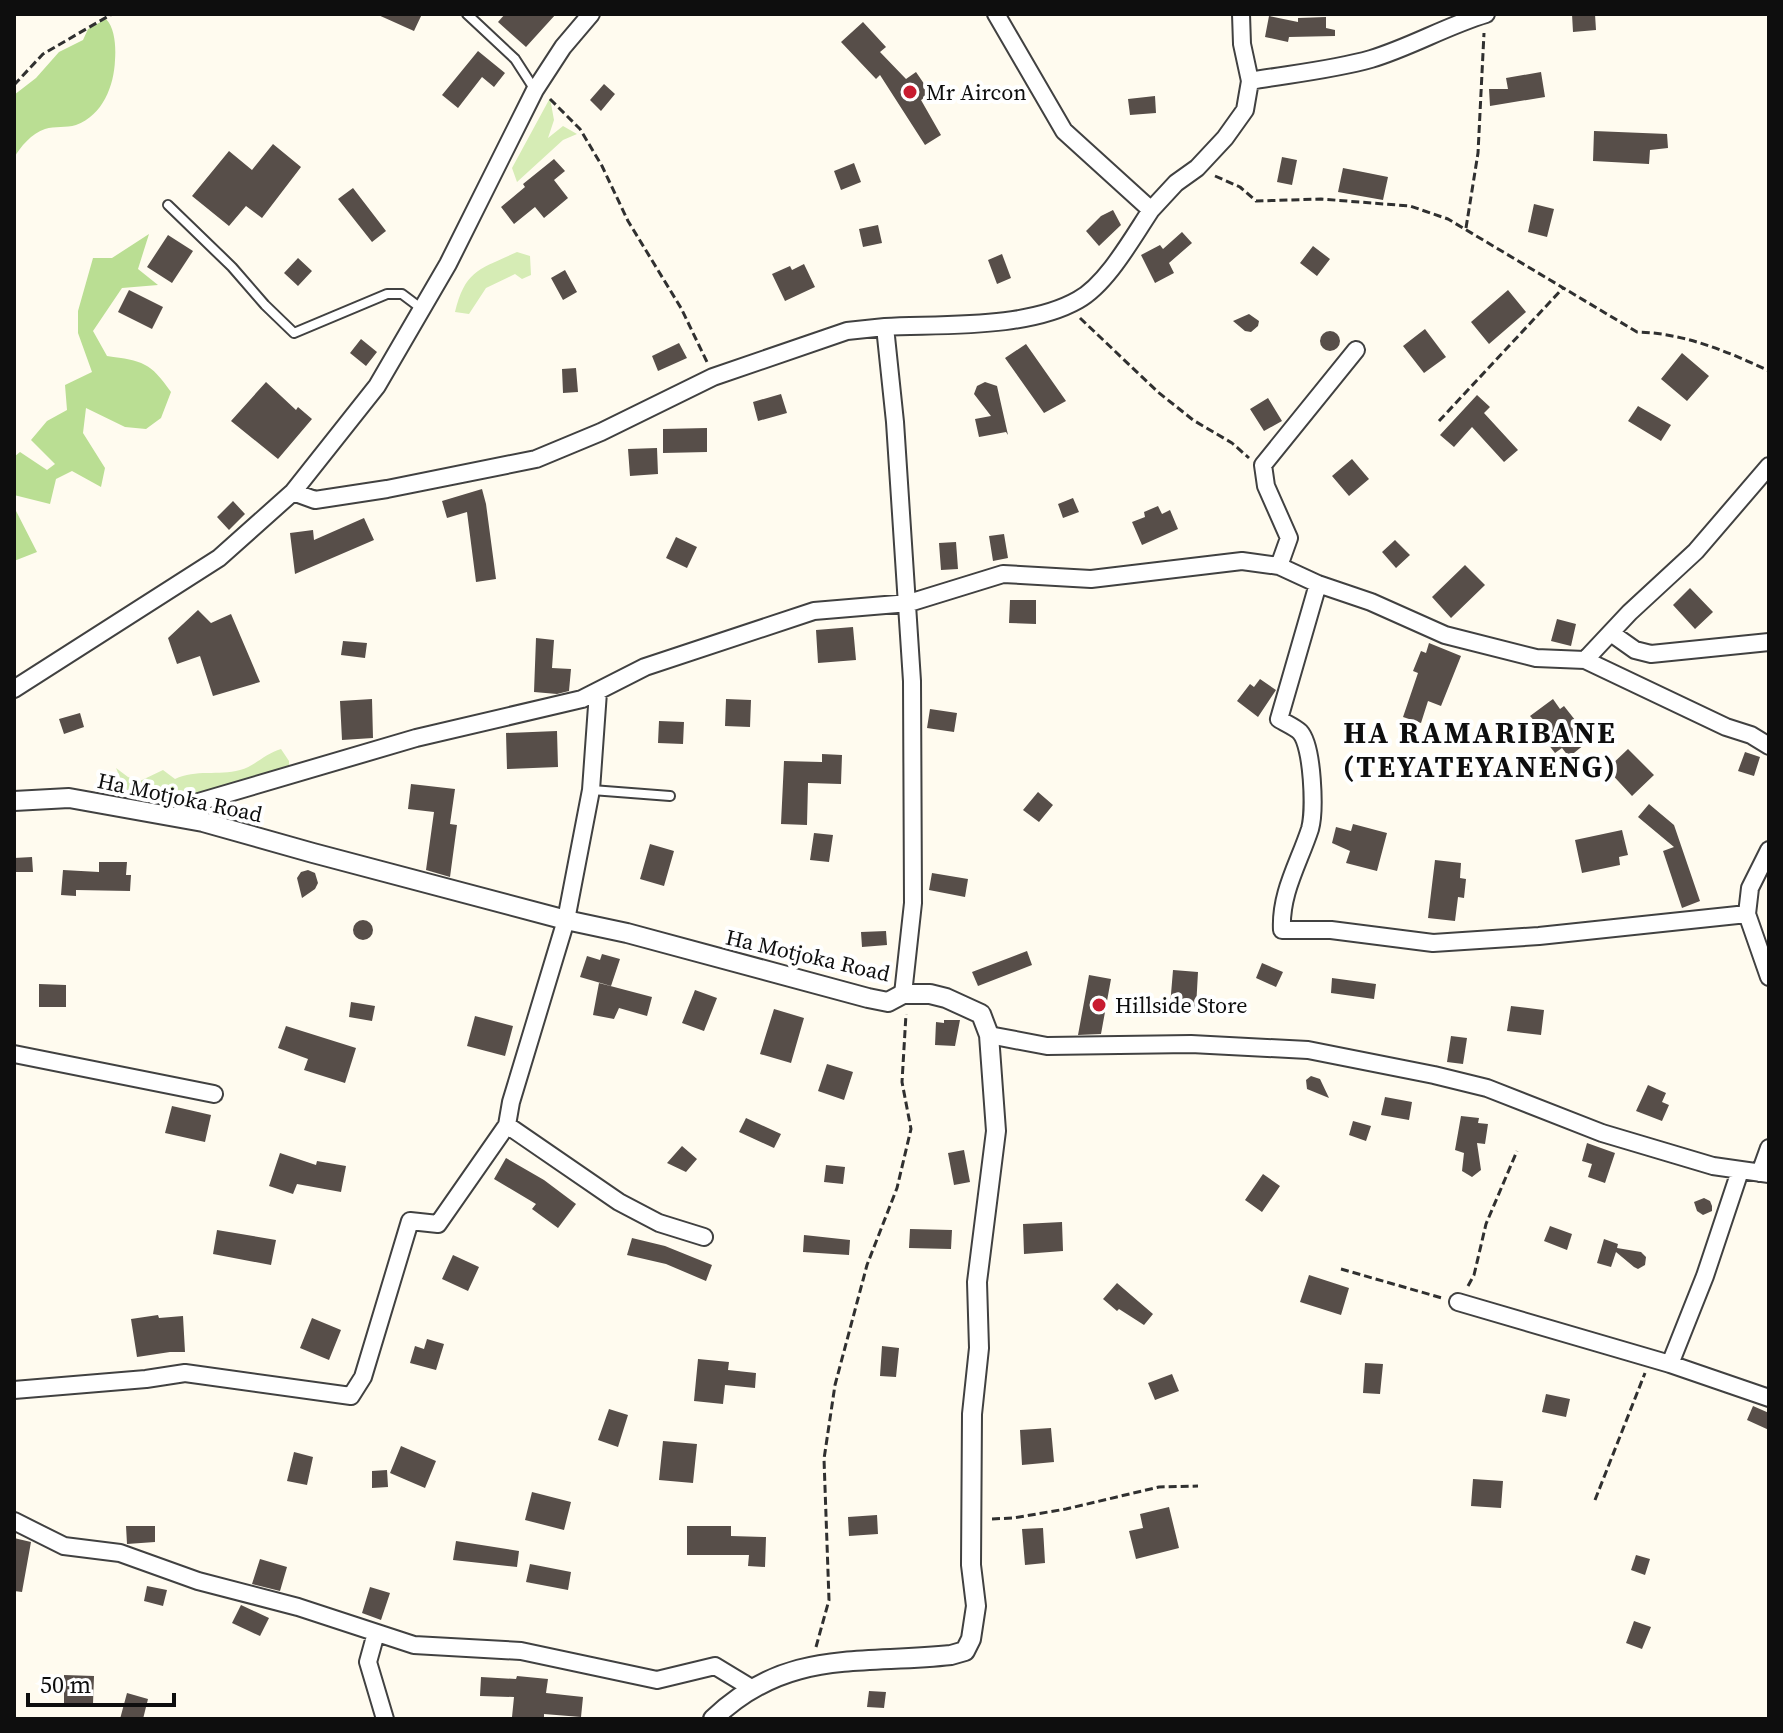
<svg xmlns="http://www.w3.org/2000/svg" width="1783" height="1733" font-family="'Source Serif 4',serif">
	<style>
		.green { fill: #d6ecb5 }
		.forest { fill: #bade93 }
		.building { fill: #574e49 }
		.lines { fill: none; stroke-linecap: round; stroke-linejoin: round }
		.service-casing { stroke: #414141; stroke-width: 12 }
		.minor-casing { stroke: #414141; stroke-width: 20 }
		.tertiary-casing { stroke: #414141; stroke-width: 22 }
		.path { stroke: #303030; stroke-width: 3; stroke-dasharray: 8 4; stroke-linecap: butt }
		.service { stroke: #fff; stroke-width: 8 }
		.minor { stroke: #fff; stroke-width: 16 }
		.tertiary { stroke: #fff; stroke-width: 18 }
		.poi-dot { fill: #c81c30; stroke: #fff; stroke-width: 3 }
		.labels { text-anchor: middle; stroke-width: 8; stroke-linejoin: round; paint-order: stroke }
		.poi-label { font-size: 22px; fill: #0e0e0e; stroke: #fff; text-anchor: start }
		.street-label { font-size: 22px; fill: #0e0e0e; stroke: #fff }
		.district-label { font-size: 30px; font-weight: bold; letter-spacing: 2px; fill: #0e0e0e; stroke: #fff }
	</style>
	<rect width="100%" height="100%" fill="#fffbef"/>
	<path class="green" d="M550 98 554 120 548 138 563 126 577 134 563 140 517 182 512 168Z
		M517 252 530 256 531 275 522 279 515 274 486 288 469 314 455 312C465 270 480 269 517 252Z
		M281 749 289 761V768L235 788 171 797 127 794 116 768 128 777 140 781 163 770 175 779C196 769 218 776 240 770 255 766 266 753 281 749Z"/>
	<path class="forest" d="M106 19C115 28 116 47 115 60 114 86 103 115 76 125 66 128 55 126 45 129 32 133 20 147 14 158V95L36 78 59 52 83 40 88 29Z
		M149 234 138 269 158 285 122 288 93 331 107 356C143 361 150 362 171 392L161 418 146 429 125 427 86 408 83 433 105 468 101 487 72 471 56 479 50 504 14 495V457L20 452 47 470 55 464 31 440 47 421 67 410 65 385 92 372 78 333V311L93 258H112Z
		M14 507 37 552 14 561Z"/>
	<path class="building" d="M376 14H422L414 31Z
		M505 14H556L526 47 498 22Z
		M1572 14H1595L1596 30 1573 32Z
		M1269 16 1298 22V18L1326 17V28L1335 30V36L1289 37 1288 42 1265 37Z
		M863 22 886 47 880 52 906 79 916 72 931 94 921 100 941 135 925 145 880 75 876 79 841 42Z
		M478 51 505 73 494 87 482 77 458 108 442 95Z
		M1541 72 1545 97 1490 106 1489 89H1508L1506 78Z
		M604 84 615 94 601 111 590 100Z
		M1155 96 1156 113 1130 115 1128 99Z
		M1594 131 1667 134 1668 148 1650 150 1649 164 1593 161Z
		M273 144 301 167 262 218 246 206 229 226 192 196 229 151 252 170Z
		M1282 157 1297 160 1292 185 1277 182Z
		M554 159 565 171 554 180 568 198 544 218 535 207 514 224 501 207 525 187 523 184Z
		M854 163 861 182 841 190 834 171Z
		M1343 168 1388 177 1383 200 1338 192Z
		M353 188 386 231 372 242 338 199Z
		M1534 204 1554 209 1547 237 1528 232Z
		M1113 210 1121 225 1099 246 1086 231 1101 216Z
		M878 225 882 243 863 247 859 229Z
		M1182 232 1192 243 1169 263 1174 273 1155 283 1141 255 1160 245 1163 249Z
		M168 235 193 251 172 283 147 267Z
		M1313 246 1330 259 1317 276 1300 263Z
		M1002 254 1011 278 997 284 988 260Z
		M298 258 312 271 298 286 284 273Z
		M804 264 815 287 785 301 772 274 790 266 792 270Z
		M565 270 577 292 563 300 551 278Z
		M129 290 163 307 152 329 118 312Z
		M1508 290 1526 312 1489 344 1471 322Z
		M1249 314 1259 321 1258 326 1251 332 1245 331 1233 321Z
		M1425 329 1446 357 1424 373 1403 346Z
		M1320 341a10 10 0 1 1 20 0a10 10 0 1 1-20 0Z
		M361 339 377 352 366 366 350 353Z
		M679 343 687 358 658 371 652 356Z
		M1026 344 1066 401 1044 413 1005 358Z
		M1682 353 1709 376 1687 401 1661 379Z
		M576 368 578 392 563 393 562 369Z
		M266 382 296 410 298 407 312 419 278 459 231 421Z
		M985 382 997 386 1008 435 1006 432 979 437 975 419 991 416 974 394 977 386Z
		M781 394 787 413 758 421 753 402Z
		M1477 395 1490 407 1484 413 1518 450 1504 462 1472 427 1454 447 1440 435Z
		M1268 398 1282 421 1264 431 1250 409Z
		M1638 406 1671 425 1661 441 1628 421Z
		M707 428V452L663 453V429Z
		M657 448 658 474 630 476 628 449Z
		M1352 459 1369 479 1349 496 1332 476Z
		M482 489 486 504 496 579 476 582 467 512 447 518 442 501Z
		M1073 498 1079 512 1063 518 1058 504Z
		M233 501 245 514 229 530 217 517Z
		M1158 506 1162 514 1170 510 1178 529 1142 545 1132 522 1145 517 1144 512Z
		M364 518 374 540 295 574 290 533 313 530 314 540Z
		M1004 534 1008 558 993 561 989 536Z
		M676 537 697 547 687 568 666 558Z
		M1395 540 1410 555 1396 568 1382 552Z
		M956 542 958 569 941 570 939 543Z
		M1465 565 1485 585 1451 618 1432 597Z
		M1690 588 1713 612 1695 629 1673 605Z
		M1010 600H1036V624L1009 623Z
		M198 610 211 623 231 614 260 682 213 696 200 656 177 664 168 638Z
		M1557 619 1576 624 1571 646 1551 641Z
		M853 627 856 660 818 663 816 630Z
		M536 638 554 640 552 668 571 669 569 691 557 694 534 692Z
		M343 641 367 643 365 658 341 655Z
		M1429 643 1461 656 1441 706 1428 701 1421 723 1403 717 1418 673 1413 671 1421 651 1426 653Z
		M1260 679 1276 690 1258 717 1237 701 1250 684 1254 687Z
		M372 699 373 738 342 740 340 701Z
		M726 699 751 700 750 727 725 726Z
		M1553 699 1560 709 1564 706 1579 725 1577 727 1581 733 1578 735 1585 744 1569 757 1562 748 1555 753 1534 726 1537 724 1530 716Z
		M930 709 957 713 954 732 927 728Z
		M80 713 84 727 64 734 59 719Z
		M659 721 684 722 683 744 658 743Z
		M557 731 558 767 507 769 506 733Z
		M1628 749 1654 775 1632 796 1607 769Z
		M1745 752 1760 757 1754 776 1738 771Z
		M822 754 842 755 841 784 808 783 807 825 781 824 784 761 822 762Z
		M411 784 455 789 450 824 457 825 450 877 426 870 434 812 408 809Z
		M1038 792 1053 805 1039 822 1023 810Z
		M1649 804 1674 825 1700 901 1682 908 1663 851 1674 847 1638 817Z
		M1353 824 1387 833 1377 871 1346 863 1350 851 1332 843 1336 827 1351 831Z
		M1622 830 1628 855 1619 857 1620 865 1582 873 1575 840Z
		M814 833 833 835 829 862 810 860Z
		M650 844 674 851 664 886 640 879Z
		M32 857 33 872H14V858Z
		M1435 860 1461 863 1460 878 1466 879 1464 898 1458 897 1455 921 1428 918Z
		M99 862H127L126 875H131L130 891 76 890V896L61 895 63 870 99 872Z
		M308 870 315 873 318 883 315 889 302 898 297 878 301 872Z
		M932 873 968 879 965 897 929 890Z
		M353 930a10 10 0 1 1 20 0a10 10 0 1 1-20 0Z
		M886 931 887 945 862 947 861 932Z
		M1027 951 1032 965 978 986 972 972Z
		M602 954 620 959 611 986 580 977 587 956 600 960Z
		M1262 963 1283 972 1276 987 1256 978Z
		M1173 970 1198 972 1196 1008 1170 1006Z
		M1089 975 1111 979 1101 1034 1078 1035Z
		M1332 978 1376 984 1374 999 1331 993Z
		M599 983 652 997 647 1016 619 1008 614 1019 593 1015Z
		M39 984 66 985V1007H39Z
		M695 990 717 998 704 1031 682 1023Z
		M351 1002 375 1006 372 1021 349 1017Z
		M1511 1006 1544 1010 1541 1035 1507 1031Z
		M774 1009 804 1018 791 1063 760 1054Z
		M475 1016 513 1026 505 1056 467 1046Z
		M944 1020H960L955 1046 935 1045 936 1022 944 1023Z
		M286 1026 356 1048 345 1083 304 1070 308 1059 278 1048Z
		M1451 1036 1467 1038 1463 1064 1447 1062Z
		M827 1064 853 1072 844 1100 818 1091Z
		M1311 1076 1320 1079 1329 1098 1307 1089 1306 1080Z
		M1648 1085 1666 1093 1662 1102 1669 1105 1662 1121 1636 1111Z
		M1385 1097 1412 1102 1409 1120 1381 1115Z
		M172 1106 211 1115 205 1142 165 1133Z
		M1461 1116 1479 1118 1478 1123 1488 1124 1485 1144 1477 1143 1481 1170 1472 1177 1462 1171 1464 1153 1455 1150Z
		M746 1118 781 1134 774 1148 739 1132Z
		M1353 1121 1371 1126 1366 1141 1349 1135Z
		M1587 1143 1615 1153 1605 1183 1588 1177 1592 1164 1582 1161Z
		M682 1146 697 1159 686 1172 667 1163Z
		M964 1150 970 1182 954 1185 948 1153Z
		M280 1153 316 1165 317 1161 346 1166 341 1192 297 1184 293 1194 269 1186Z
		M506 1158 544 1180 576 1204 558 1228 532 1209 536 1204 494 1179Z
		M826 1165 845 1167 843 1184 824 1182Z
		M1263 1174 1280 1186 1262 1212 1245 1200Z
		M1704 1198 1710 1201 1712 1206V1211L1703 1215 1697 1211 1694 1202Z
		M1062 1222 1063 1251 1024 1254 1023 1224Z
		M1550 1226 1572 1234 1567 1250 1544 1241Z
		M910 1229 952 1230 951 1249 909 1248Z
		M217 1230 276 1240 271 1265 213 1254Z
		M804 1235 850 1240 849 1255 803 1252Z
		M632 1238 665 1246 712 1265 706 1281 666 1264 627 1255Z
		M1604 1239 1618 1244 1617 1248 1641 1252 1646 1257 1645 1265 1638 1269 1634 1267 1616 1252 1611 1267 1597 1263Z
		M453 1255 479 1267 468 1291 442 1279Z
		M1309 1275 1349 1288 1341 1315 1300 1302Z
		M1117 1283 1153 1314 1144 1325 1119 1309 1117 1311 1103 1299Z
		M158 1315 159 1318 183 1316 185 1352H170L137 1357 131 1319Z
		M312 1318 341 1330 329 1360 300 1348Z
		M427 1339 444 1344 436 1370 410 1363 415 1346 424 1349Z
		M882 1346 899 1348 896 1377 880 1376Z
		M698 1359 729 1362 728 1370 756 1373 755 1388 725 1385 723 1404 694 1401Z
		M1365 1363 1383 1364 1380 1394 1363 1393Z
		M1172 1374 1179 1391 1155 1400 1148 1383Z
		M1546 1394 1570 1399 1566 1417 1542 1412Z
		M1753 1406 1769 1413V1430L1747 1420Z
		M609 1409 628 1415 618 1447 598 1440Z
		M1051 1428 1054 1462 1022 1465 1020 1430Z
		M663 1441 697 1444 693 1483 659 1480Z
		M401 1446 436 1461 425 1488 390 1473Z
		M294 1452 313 1457 307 1485 287 1481Z
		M387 1470 388 1487 372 1488V1471Z
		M1473 1479 1503 1481 1501 1508 1471 1506Z
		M532 1492 571 1502 564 1530 525 1520Z
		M1169 1507 1179 1548 1136 1559 1129 1531 1143 1528 1140 1514Z
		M877 1515 878 1534 849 1536 848 1517Z
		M126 1526H155V1542L127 1544Z
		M687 1526H731V1536L766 1537 765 1567 748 1566 749 1555H687Z
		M1043 1528 1045 1563 1025 1565 1022 1529Z
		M14 1538 31 1542 22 1592 14 1591Z
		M456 1541 519 1551 517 1567 453 1560Z
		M1636 1555 1650 1559 1645 1575 1631 1570Z
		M260 1559 287 1567 280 1591 252 1584Z
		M530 1564 571 1572 568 1590 526 1582Z
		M147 1586 167 1590 163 1606 144 1601Z
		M370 1587 390 1593 381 1620 362 1613Z
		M241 1605 269 1618 260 1636 232 1623Z
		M1634 1621 1651 1627 1642 1649 1626 1643Z
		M64 1675 94 1676 93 1704H64Z
		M517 1676 548 1679 546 1693 583 1697 581 1717 544 1714V1719L512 1717 514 1697 480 1696 481 1677 516 1679Z
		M869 1691 886 1692 884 1708 867 1707Z
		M127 1693 148 1699 143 1719H120Z"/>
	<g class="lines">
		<g class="service-casing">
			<path id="service" d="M467 14 515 59 535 90
				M168 205 232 267 265 305 294 333 387 294H402L422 309
				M592 790 670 796"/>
		</g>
		<g class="minor-casing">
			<path id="minor" d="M1250 81C1290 74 1332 70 1371 59 1411 47 1446 26 1486 14
				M1151 210 1176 183 1197 168 1225 138 1245 110 1250 81 1242 44 1241 14
				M293 492 315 500 387 489 536 459 601 432 713 377 847 331 885 327
				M1279 566 1289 538 1266 486 1263 465 1356 350
				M1318 584 1279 719C1285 723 1295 727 1300 732 1313 746 1315 811 1310 829 1299 863 1280 893 1282 930H1331L1433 943 1539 936 1747 914 1769 977
				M1611 633 1635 650 1651 654 1769 642
				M1585 660 1630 612 1696 551 1769 466
				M14 689 219 558 293 492 377 386 448 264 535 90 563 47 591 14
				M178 816 195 803 416 738 582 699 645 667 814 611 909 603 1003 574 1091 579 1242 561 1279 566 1318 584 1371 602 1445 635 1536 658 1585 660 1726 727 1751 735 1769 746
				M1747 914 1750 888 1769 850
				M903 994 913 903 912 681 895 422 885 327C943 324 1027 329 1078 300 1107 284 1133 237 1151 210L1064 131 996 14
				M989 1035 1047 1046 1191 1044 1308 1050 1434 1075 1487 1088 1602 1133 1713 1166 1769 1174
				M14 1054 214 1094
				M507 1125 619 1202 659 1223 704 1237
				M1740 1171 1705 1276 1670 1364 1769 1398
				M1760 1173 1769 1148
				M1458 1302 1670 1364
				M14 1390 146 1379 185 1373 351 1396 363 1377 410 1221 438 1224 507 1125 511 1102 566 920 591 790 598 692
				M14 1521 64 1546 120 1553 198 1581 298 1607 414 1645 521 1651 657 1680 715 1666 753 1689
				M376 1633 368 1662 385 1719"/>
		</g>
		<g class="tertiary-casing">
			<path id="tertiary" d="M14 801 69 798 203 822 313 853 566 920 627 933 868 998 888 1002 903 994H930L946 998 981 1014 989 1035 996 1131 977 1282 979 1348 972 1414 971 1565 976 1606 971 1639 965 1651 951 1655C859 1665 787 1648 713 1719"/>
		</g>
		<path class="path" d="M14 85 43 54 112 14
			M550 99 580 129 602 166 628 221 681 308 707 362
			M1215 176 1240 187 1256 201 1321 199 1410 206 1448 219 1637 332C1683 333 1727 351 1769 371
			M1466 228 1478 153 1484 33
			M1080 318 1158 392 1193 420 1232 443 1249 458
			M1439 421 1563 288
			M1341 1269 1442 1298
			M1468 1286 1474 1275 1486 1224 1517 1151
			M1595 1500 1645 1373
			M992 1519 1013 1518 1066 1509 1159 1487 1198 1486
			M816 1647 829 1600 824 1459 835 1385 867 1265 897 1188 911 1129 902 1082 906 1014"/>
		<use href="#service" class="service"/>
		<use href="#minor" class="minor"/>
		<use href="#tertiary" class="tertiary"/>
	</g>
	<g class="poi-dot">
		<circle cx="910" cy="92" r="8"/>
		<circle cx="1099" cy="1005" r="8"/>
	</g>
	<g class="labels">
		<g class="poi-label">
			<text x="926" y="100">Mr Aircon</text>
			<text x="1115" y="1013">Hillside Store</text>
		</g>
		<g class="street-label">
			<text transform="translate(180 797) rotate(12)" y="8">Ha Motjoka Road</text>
			<text transform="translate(808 955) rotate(13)" y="8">Ha Motjoka Road</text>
		</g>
		<g class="district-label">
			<text x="1480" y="743">HA RAMARIBANE<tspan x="1480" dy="34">(TEYATEYANENG)</tspan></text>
		</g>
	</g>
	<rect width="1783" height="1733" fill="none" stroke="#0e0e0e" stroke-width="32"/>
	<path d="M28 1693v12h146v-12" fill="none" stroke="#0e0e0e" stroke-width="4"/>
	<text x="40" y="1693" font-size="24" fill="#0e0e0e" stroke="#ffffff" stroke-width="6" paint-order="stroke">50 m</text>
</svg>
